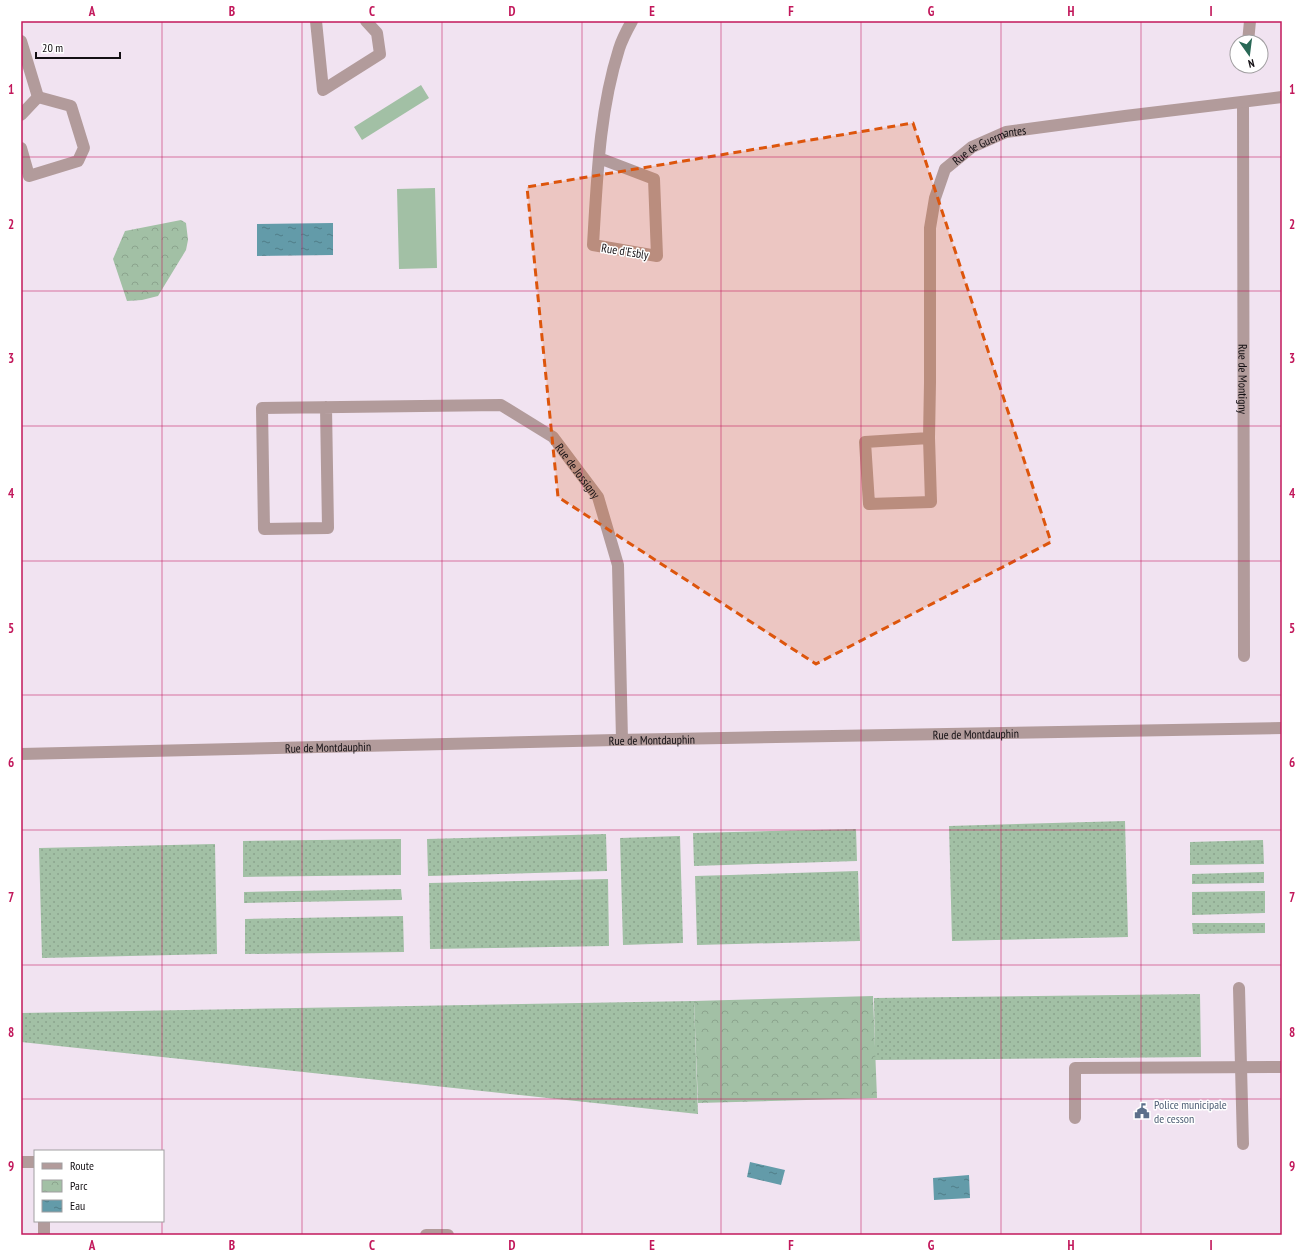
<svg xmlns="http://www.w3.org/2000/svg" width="1303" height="1256" font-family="'PT Sans Narrow',sans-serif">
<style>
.grass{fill:url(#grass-dots)}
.park{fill:url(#park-crowns)}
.pitch{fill:#a2c0a5}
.water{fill:url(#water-ripples)}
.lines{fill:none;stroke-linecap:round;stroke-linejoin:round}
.minor{stroke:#b29b9b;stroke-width:12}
.marked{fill:#dd550c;fill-opacity:0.2;stroke:#dd550c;stroke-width:3;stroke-dasharray:8 5;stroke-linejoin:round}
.grid{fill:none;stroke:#c2185b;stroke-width:1;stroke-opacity:0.55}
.labels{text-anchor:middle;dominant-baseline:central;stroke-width:3;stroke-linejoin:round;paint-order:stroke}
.street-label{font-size:12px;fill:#130f13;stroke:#fff}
.service-label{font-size:12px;fill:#4e5e75;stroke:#fff;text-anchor:start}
.neatline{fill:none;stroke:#c2185b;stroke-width:1.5}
.grid-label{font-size:13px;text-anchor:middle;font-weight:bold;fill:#c2185b}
</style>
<defs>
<pattern id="grass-dots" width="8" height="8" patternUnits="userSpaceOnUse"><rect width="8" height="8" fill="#a2c0a5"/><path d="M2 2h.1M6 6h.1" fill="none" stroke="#8ba48d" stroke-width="1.8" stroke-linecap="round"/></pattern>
<pattern id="park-crowns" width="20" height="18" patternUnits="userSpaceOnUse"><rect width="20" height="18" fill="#a2c0a5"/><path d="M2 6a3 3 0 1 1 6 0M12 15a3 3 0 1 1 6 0" fill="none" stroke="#8ba48d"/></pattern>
<pattern id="water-ripples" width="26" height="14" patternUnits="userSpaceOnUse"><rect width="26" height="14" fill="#639ba9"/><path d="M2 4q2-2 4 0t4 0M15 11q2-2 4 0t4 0" fill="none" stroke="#507d88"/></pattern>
</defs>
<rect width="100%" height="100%" fill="#f1e3f1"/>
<path class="grass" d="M 1125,821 L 1128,937 L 952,941 L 949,826 Z
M 856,829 L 857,861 L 694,866 L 693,833 Z
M 606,834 L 607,871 L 428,876 L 427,839 Z
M 680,836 L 683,943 L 623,945 L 620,838 Z
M 401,839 L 401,875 L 243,877 L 243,841 Z
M 1263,840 L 1264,864 L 1190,865 L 1190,842 Z
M 215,844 L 217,954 L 42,958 L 39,848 Z
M 858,871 L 860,941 L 697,945 L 695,876 Z
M 1264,872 L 1264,883 L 1192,884 L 1192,874 Z
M 608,879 L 609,946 L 430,949 L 429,883 Z
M 401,889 L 402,900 L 244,903 L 244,892 Z
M 1265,891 L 1265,913 L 1192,915 L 1192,892 Z
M 403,916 L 404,952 L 245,954 L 245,919 Z
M 1192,923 L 1265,923 L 1265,933 L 1193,934 Z
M 1200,994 L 1201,1057 L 875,1060 L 874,998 Z
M 694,1001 L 698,1114 L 21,1042 L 21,1013 Z"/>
<path class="park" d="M 181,220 L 186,223 L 188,240 L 186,250 L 158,296 L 142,300 L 127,301 L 113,259 L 125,231 Z
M 873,996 L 877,1098 L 698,1103 L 694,1001 Z"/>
<path class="pitch" d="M 421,85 L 429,98 L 362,140 L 354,127 Z
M 435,188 L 437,268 L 399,269 L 397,189 Z"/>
<path class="water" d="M 333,223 L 333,255 L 257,256 L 257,224 Z
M 750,1162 L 785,1170 L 781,1185 L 747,1177 Z
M 969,1175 L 970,1198 L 934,1200 L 933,1178 Z"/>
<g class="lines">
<g class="minor">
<path d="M 316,21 L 323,90 L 380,54 L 377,33 L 366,21"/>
<path d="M 21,41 L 38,97"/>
<path d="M 1248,42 L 1250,21"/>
<path id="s1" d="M 1243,102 L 1244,656"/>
<path d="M 21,115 L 38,97"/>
<path d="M 21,148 L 29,176 L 78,161 L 84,148 L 71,106 L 38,97"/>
<path d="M 599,158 L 654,179 L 657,256 L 593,245 C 597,180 599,112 619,49 C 622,39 627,30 632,21"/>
<path id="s2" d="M 326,407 L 328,528 L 264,529 L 262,408 L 501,405 L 553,437 L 598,497 L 618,565 L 622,740"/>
<path id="s3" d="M 929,438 L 865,442 L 869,504 L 931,502 L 929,438 L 930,382 L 930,228 L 935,198 L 945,169 L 972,147 L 1006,132 L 1125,116 L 1282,97"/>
<path id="s4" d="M 21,754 L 616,740 L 1282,728"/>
<path d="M 1239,988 L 1243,1144"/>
<path d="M 1075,1118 L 1075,1068 L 1282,1067"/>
<path d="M 21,1162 L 35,1162"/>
<path d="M 44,1221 L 44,1235"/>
<path d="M 426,1235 L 448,1235"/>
</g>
</g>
<path class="marked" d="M 913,123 L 1051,542 L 816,664 L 558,497 L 527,187 Z"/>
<path class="grid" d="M 162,21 L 162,1151M 302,21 L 302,1235M 442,21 L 442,1235M 582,21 L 582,1235M 721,21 L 721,1235M 861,21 L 861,1235M 1001,21 L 1001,1235M 1141,21 L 1141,1235M 21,157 L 1282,157M 21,291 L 1282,291M 21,426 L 1282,426M 21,561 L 1282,561M 21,695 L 1282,695M 21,830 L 1282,830M 21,965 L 1282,965M 21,1099 L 1282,1099M 162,1221 L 162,1235"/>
<defs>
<g id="civic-bare" transform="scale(1.2)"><path d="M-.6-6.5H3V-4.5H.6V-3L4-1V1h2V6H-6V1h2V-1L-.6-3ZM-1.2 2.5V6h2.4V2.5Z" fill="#5c6f8a" stroke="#fff" stroke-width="2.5" paint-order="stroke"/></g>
</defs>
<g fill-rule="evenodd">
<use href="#civic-bare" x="1142" y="1111"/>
</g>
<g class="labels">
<g class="street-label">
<text stroke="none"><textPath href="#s3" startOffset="575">Rue de Guermantes</textPath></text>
<text transform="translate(625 251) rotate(9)">Rue d'Esbly</text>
<text stroke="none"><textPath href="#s1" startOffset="277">Rue de Montigny</textPath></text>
<text stroke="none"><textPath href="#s2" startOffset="648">Rue de Jossigny</textPath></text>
<text stroke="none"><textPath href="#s4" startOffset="955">Rue de Montdauphin</textPath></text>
<text stroke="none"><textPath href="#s4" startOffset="631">Rue de Montdauphin</textPath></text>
<text stroke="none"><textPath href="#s4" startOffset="307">Rue de Montdauphin</textPath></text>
</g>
<g class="service-label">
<text x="1154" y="1104">Police municipale<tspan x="1154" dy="14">de cesson</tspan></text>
</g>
</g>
<rect width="1303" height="1256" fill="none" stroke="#ffffff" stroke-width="44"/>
<rect x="34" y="1150" width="130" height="72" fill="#ffffff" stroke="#a19fa1"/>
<rect x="42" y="1163" width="20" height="6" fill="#b29b9b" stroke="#a19fa1"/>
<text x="70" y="1170" font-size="12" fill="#130f13">Route</text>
<rect x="42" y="1180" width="20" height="12" fill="url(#park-crowns)" stroke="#a19fa1"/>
<text x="70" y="1190" font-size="12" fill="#130f13">Parc</text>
<rect x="42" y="1200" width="20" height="12" fill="url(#water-ripples)" stroke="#a19fa1"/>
<text x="70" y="1210" font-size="12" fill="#130f13">Eau</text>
<g transform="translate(1249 54) rotate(166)"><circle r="19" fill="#ffffff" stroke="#a19fa1"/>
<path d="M0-3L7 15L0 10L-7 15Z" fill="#296856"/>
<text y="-6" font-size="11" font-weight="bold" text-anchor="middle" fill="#130f13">N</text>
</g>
<path d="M36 52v6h84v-6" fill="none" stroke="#130f13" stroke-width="2"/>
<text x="42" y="52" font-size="12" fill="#130f13" stroke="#ffffff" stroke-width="3" paint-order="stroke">20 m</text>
<rect x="22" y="22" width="1259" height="1212" class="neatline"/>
<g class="grid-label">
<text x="92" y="16">A</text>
<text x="232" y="16">B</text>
<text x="372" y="16">C</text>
<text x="512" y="16">D</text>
<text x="652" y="16">E</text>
<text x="791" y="16">F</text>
<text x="931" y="16">G</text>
<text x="1071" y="16">H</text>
<text x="1211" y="16">I</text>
<text x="11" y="94">1</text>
<text x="1292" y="94">1</text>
<text x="11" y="229">2</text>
<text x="1292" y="229">2</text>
<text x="11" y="363">3</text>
<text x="1292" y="363">3</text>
<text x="11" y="498">4</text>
<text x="1292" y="498">4</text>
<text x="11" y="633">5</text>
<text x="1292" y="633">5</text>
<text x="11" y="767">6</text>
<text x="1292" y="767">6</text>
<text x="11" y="902">7</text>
<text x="1292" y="902">7</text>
<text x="11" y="1037">8</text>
<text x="1292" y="1037">8</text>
<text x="11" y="1171">9</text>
<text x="1292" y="1171">9</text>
<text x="92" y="1250">A</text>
<text x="232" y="1250">B</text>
<text x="372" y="1250">C</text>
<text x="512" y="1250">D</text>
<text x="652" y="1250">E</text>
<text x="791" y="1250">F</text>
<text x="931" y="1250">G</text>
<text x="1071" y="1250">H</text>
<text x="1211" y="1250">I</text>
</g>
</svg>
